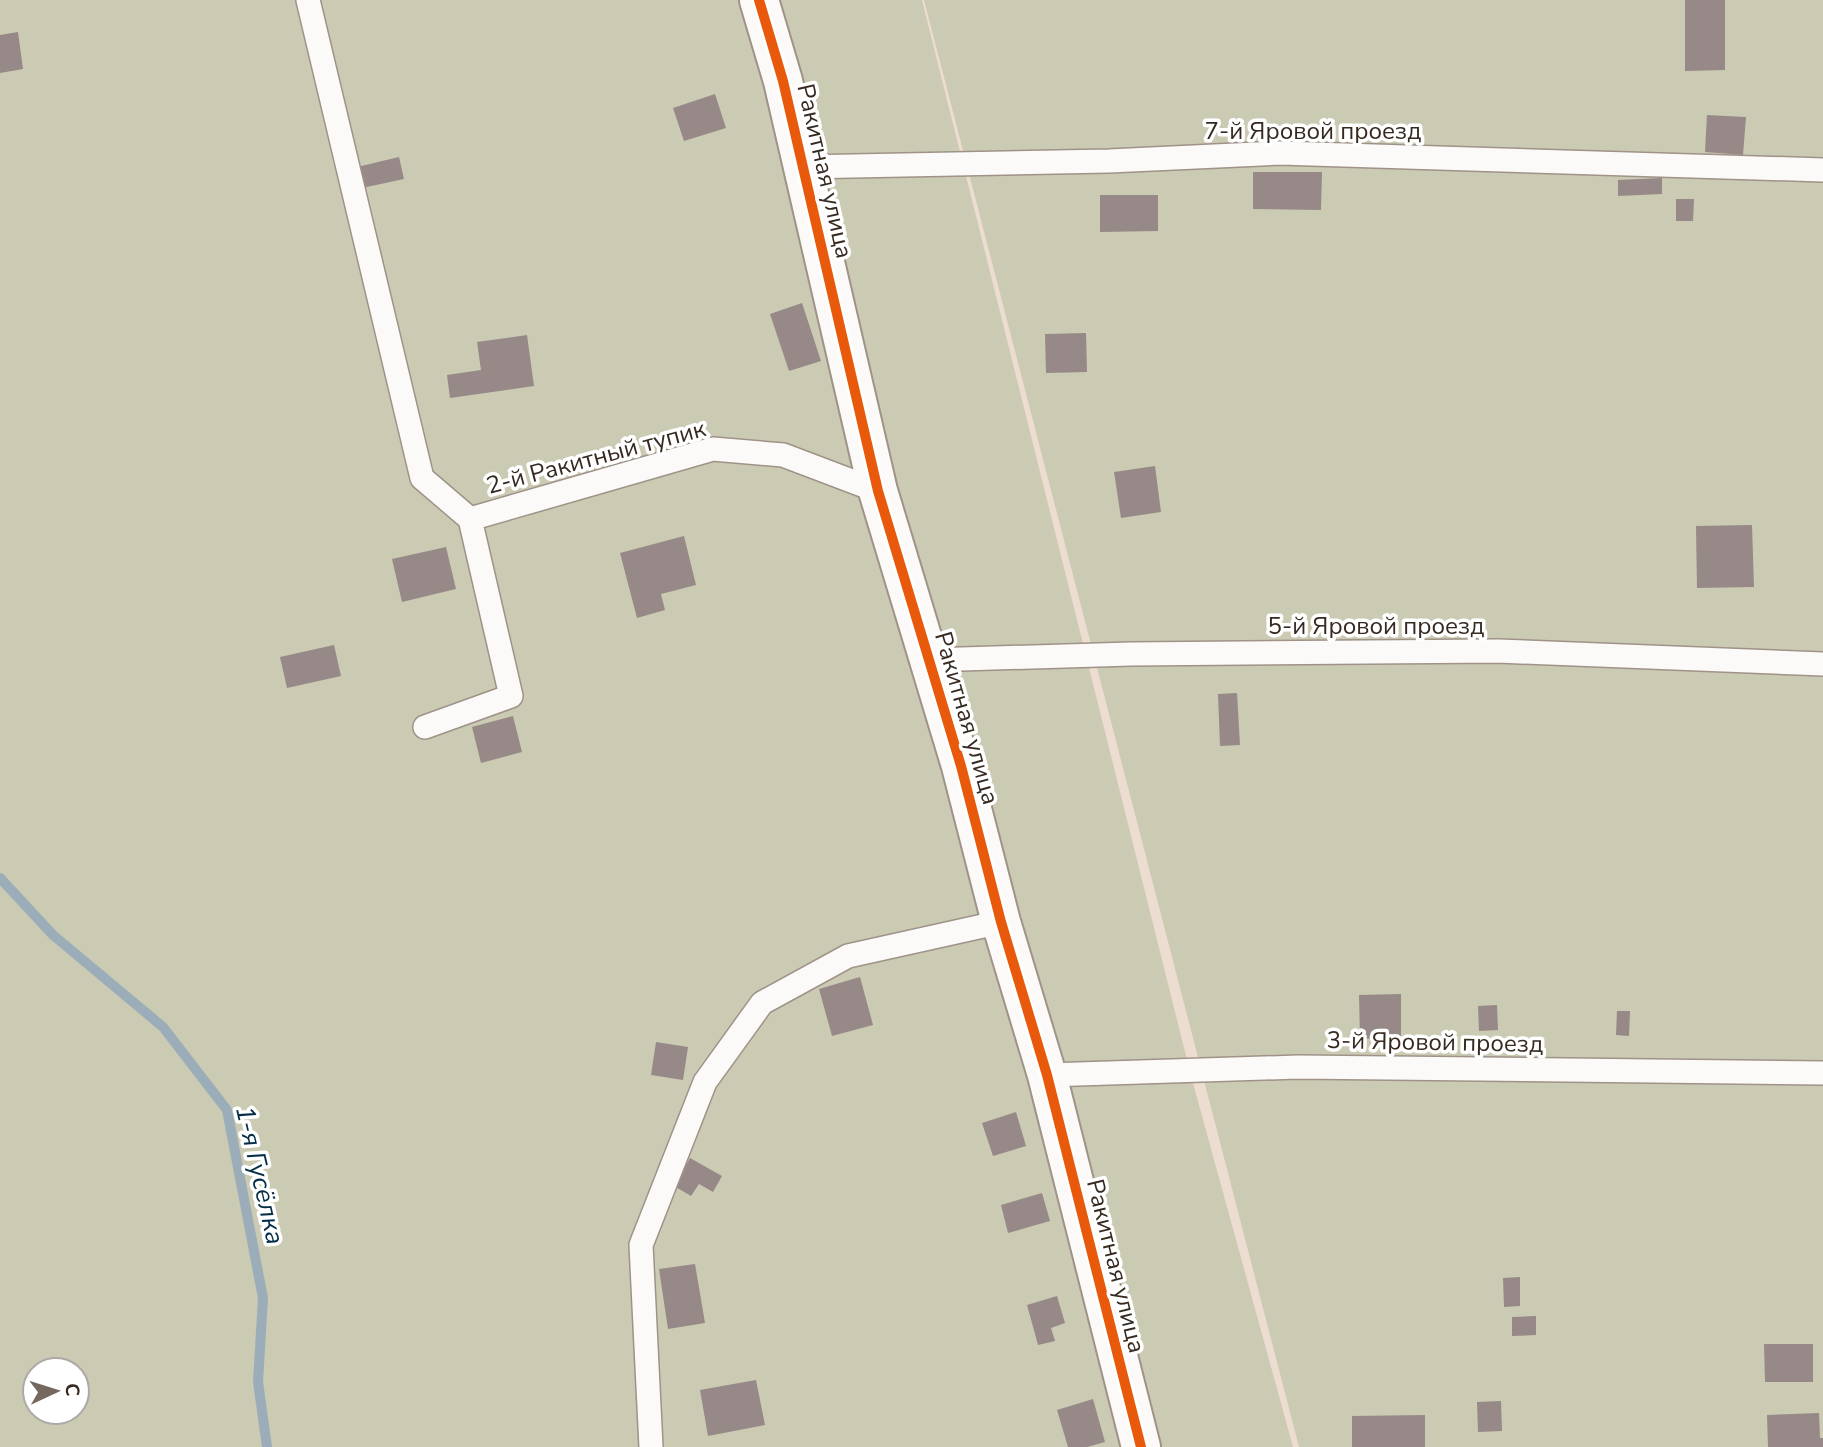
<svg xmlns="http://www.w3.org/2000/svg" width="1823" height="1447" font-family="'Nunito Sans',sans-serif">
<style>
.green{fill:#cbcab3;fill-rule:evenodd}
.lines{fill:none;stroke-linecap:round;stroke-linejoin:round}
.stream{stroke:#9cadba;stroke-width:10}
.building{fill:#968987}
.lane-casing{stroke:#9f9288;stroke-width:26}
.street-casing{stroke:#9f9288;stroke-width:42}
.lane{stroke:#fcfaf8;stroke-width:23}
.street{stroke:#fcfaf8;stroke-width:38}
.cycleway-casing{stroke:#fff;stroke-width:15}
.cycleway{stroke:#e8590c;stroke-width:10}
.labels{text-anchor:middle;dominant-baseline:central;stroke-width:7;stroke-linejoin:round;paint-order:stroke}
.street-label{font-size:24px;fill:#352920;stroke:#fff}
.water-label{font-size:26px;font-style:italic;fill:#032d46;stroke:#fff}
</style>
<rect width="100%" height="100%" fill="#eddcd0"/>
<path class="green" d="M 0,0 L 922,0 L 1191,1076 L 1293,1447 L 0,1447 ZM 35,1370 L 77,1370 L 77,1412 L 35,1412 Z
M 924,0 L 1823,0 L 1823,1447 L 1299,1447 Z"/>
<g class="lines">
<path class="stream" d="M 0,878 L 53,935 L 163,1027 L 227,1110 L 263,1298 L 258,1382 L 267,1447"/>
</g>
<path class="building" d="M 1685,0 L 1725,0 L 1725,70 L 1685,71 Z
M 18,32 L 23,69 L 0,73 L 0,35 Z
M 715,94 L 726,128 L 684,141 L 673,108 Z
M 1707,115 L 1746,117 L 1743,155 L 1705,152 Z
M 399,157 L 404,179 L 362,188 L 357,167 Z
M 1253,172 L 1322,172 L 1321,210 L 1253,209 Z
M 1662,178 L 1662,194 L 1618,196 L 1618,180 Z
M 1100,195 L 1158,195 L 1158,231 L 1100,232 Z
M 1676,199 L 1694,199 L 1693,221 L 1676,221 Z
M 802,303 L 821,361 L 789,371 L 770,314 Z
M 1086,333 L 1087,372 L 1046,373 L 1045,334 Z
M 527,335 L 534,386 L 450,398 L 447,375 L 481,370 L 477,342 Z
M 1155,466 L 1161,512 L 1121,518 L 1114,472 Z
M 1752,525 L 1754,587 L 1697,588 L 1696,526 Z
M 684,536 L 696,585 L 661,594 L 665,610 L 637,618 L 620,553 Z
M 446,547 L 456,589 L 402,602 L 392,559 Z
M 334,645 L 341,676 L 287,688 L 280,657 Z
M 1237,693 L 1240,745 L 1220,746 L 1218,694 Z
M 513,716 L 522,752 L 481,763 L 472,727 Z
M 860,977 L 873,1025 L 832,1036 L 819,989 Z
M 1401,994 L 1401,1038 L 1360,1039 L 1359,995 Z
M 1497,1005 L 1498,1030 L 1479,1031 L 1478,1006 Z
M 1617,1011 L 1630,1011 L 1629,1036 L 1616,1035 Z
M 656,1042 L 688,1047 L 683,1080 L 651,1075 Z
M 1016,1112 L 1026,1146 L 993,1156 L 982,1123 Z
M 690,1158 L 722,1176 L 713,1192 L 699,1184 L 691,1196 L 674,1186 Z
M 1042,1193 L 1050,1221 L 1008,1233 L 1001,1205 Z
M 695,1264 L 705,1323 L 668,1329 L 659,1269 Z
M 1520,1277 L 1520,1306 L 1504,1307 L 1503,1278 Z
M 1057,1296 L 1065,1323 L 1051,1328 L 1055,1341 L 1038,1345 L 1027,1305 Z
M 1536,1316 L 1536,1335 L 1512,1336 L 1512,1317 Z
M 1764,1344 L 1813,1344 L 1813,1382 L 1765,1382 Z
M 756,1380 L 765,1425 L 708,1436 L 700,1390 Z
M 1093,1399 L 1105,1442 L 1087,1447 L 1068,1447 L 1057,1410 Z
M 1501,1401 L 1502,1431 L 1478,1432 L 1477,1402 Z
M 1819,1413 L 1820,1438 L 1823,1438 L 1823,1447 L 1768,1447 L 1767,1415 Z
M 1425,1415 L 1425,1447 L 1352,1447 L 1352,1416 Z"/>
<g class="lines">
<g class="lane-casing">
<path id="lane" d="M 308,0 L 422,478 L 470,519
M 802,167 L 1109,161 L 1280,153 L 1823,170
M 929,660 L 1131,654 L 1498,651 L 1823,664
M 425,727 L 511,696 L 470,519 L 713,449 L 783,455 L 878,491
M 1047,1075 L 1298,1067 L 1823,1073
M 651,1447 L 641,1245 L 705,1082 L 762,1003 L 848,956 L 1001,922"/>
</g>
<g class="street-casing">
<path id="street" d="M 759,0 L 783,81 L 878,491 L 961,766 L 1001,922 L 1047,1075 L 1141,1447"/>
</g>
<use href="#lane" class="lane"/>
<use href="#street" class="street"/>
<g class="cycleway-casing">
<path id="cycleway" d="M 759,0 L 783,81 L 878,491 L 961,766 L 1001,922 L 1047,1075 L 1141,1447"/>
</g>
<use href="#cycleway" class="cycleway"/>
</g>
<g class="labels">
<g class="street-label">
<text x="1313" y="131">7-й Яровой проезд</text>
<text transform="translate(825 171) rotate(77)">Ракитная улица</text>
<text transform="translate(596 457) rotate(-15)">2-й Ракитный тупик</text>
<text x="1376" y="626">5-й Яровой проезд</text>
<text transform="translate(967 718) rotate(74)">Ракитная улица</text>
<text transform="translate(1435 1042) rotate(1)">3-й Яровой проезд</text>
<text transform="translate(1116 1266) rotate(76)">Ракитная улица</text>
</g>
<g class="water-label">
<text transform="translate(260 1175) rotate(77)">1-я Гусёлка</text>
</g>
</g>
<g transform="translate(56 1391) rotate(86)"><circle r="33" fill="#ffffff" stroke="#aea9a6" stroke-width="2"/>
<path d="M0-5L12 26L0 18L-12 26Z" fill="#75685e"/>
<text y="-10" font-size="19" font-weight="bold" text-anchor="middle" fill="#352920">С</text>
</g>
</svg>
